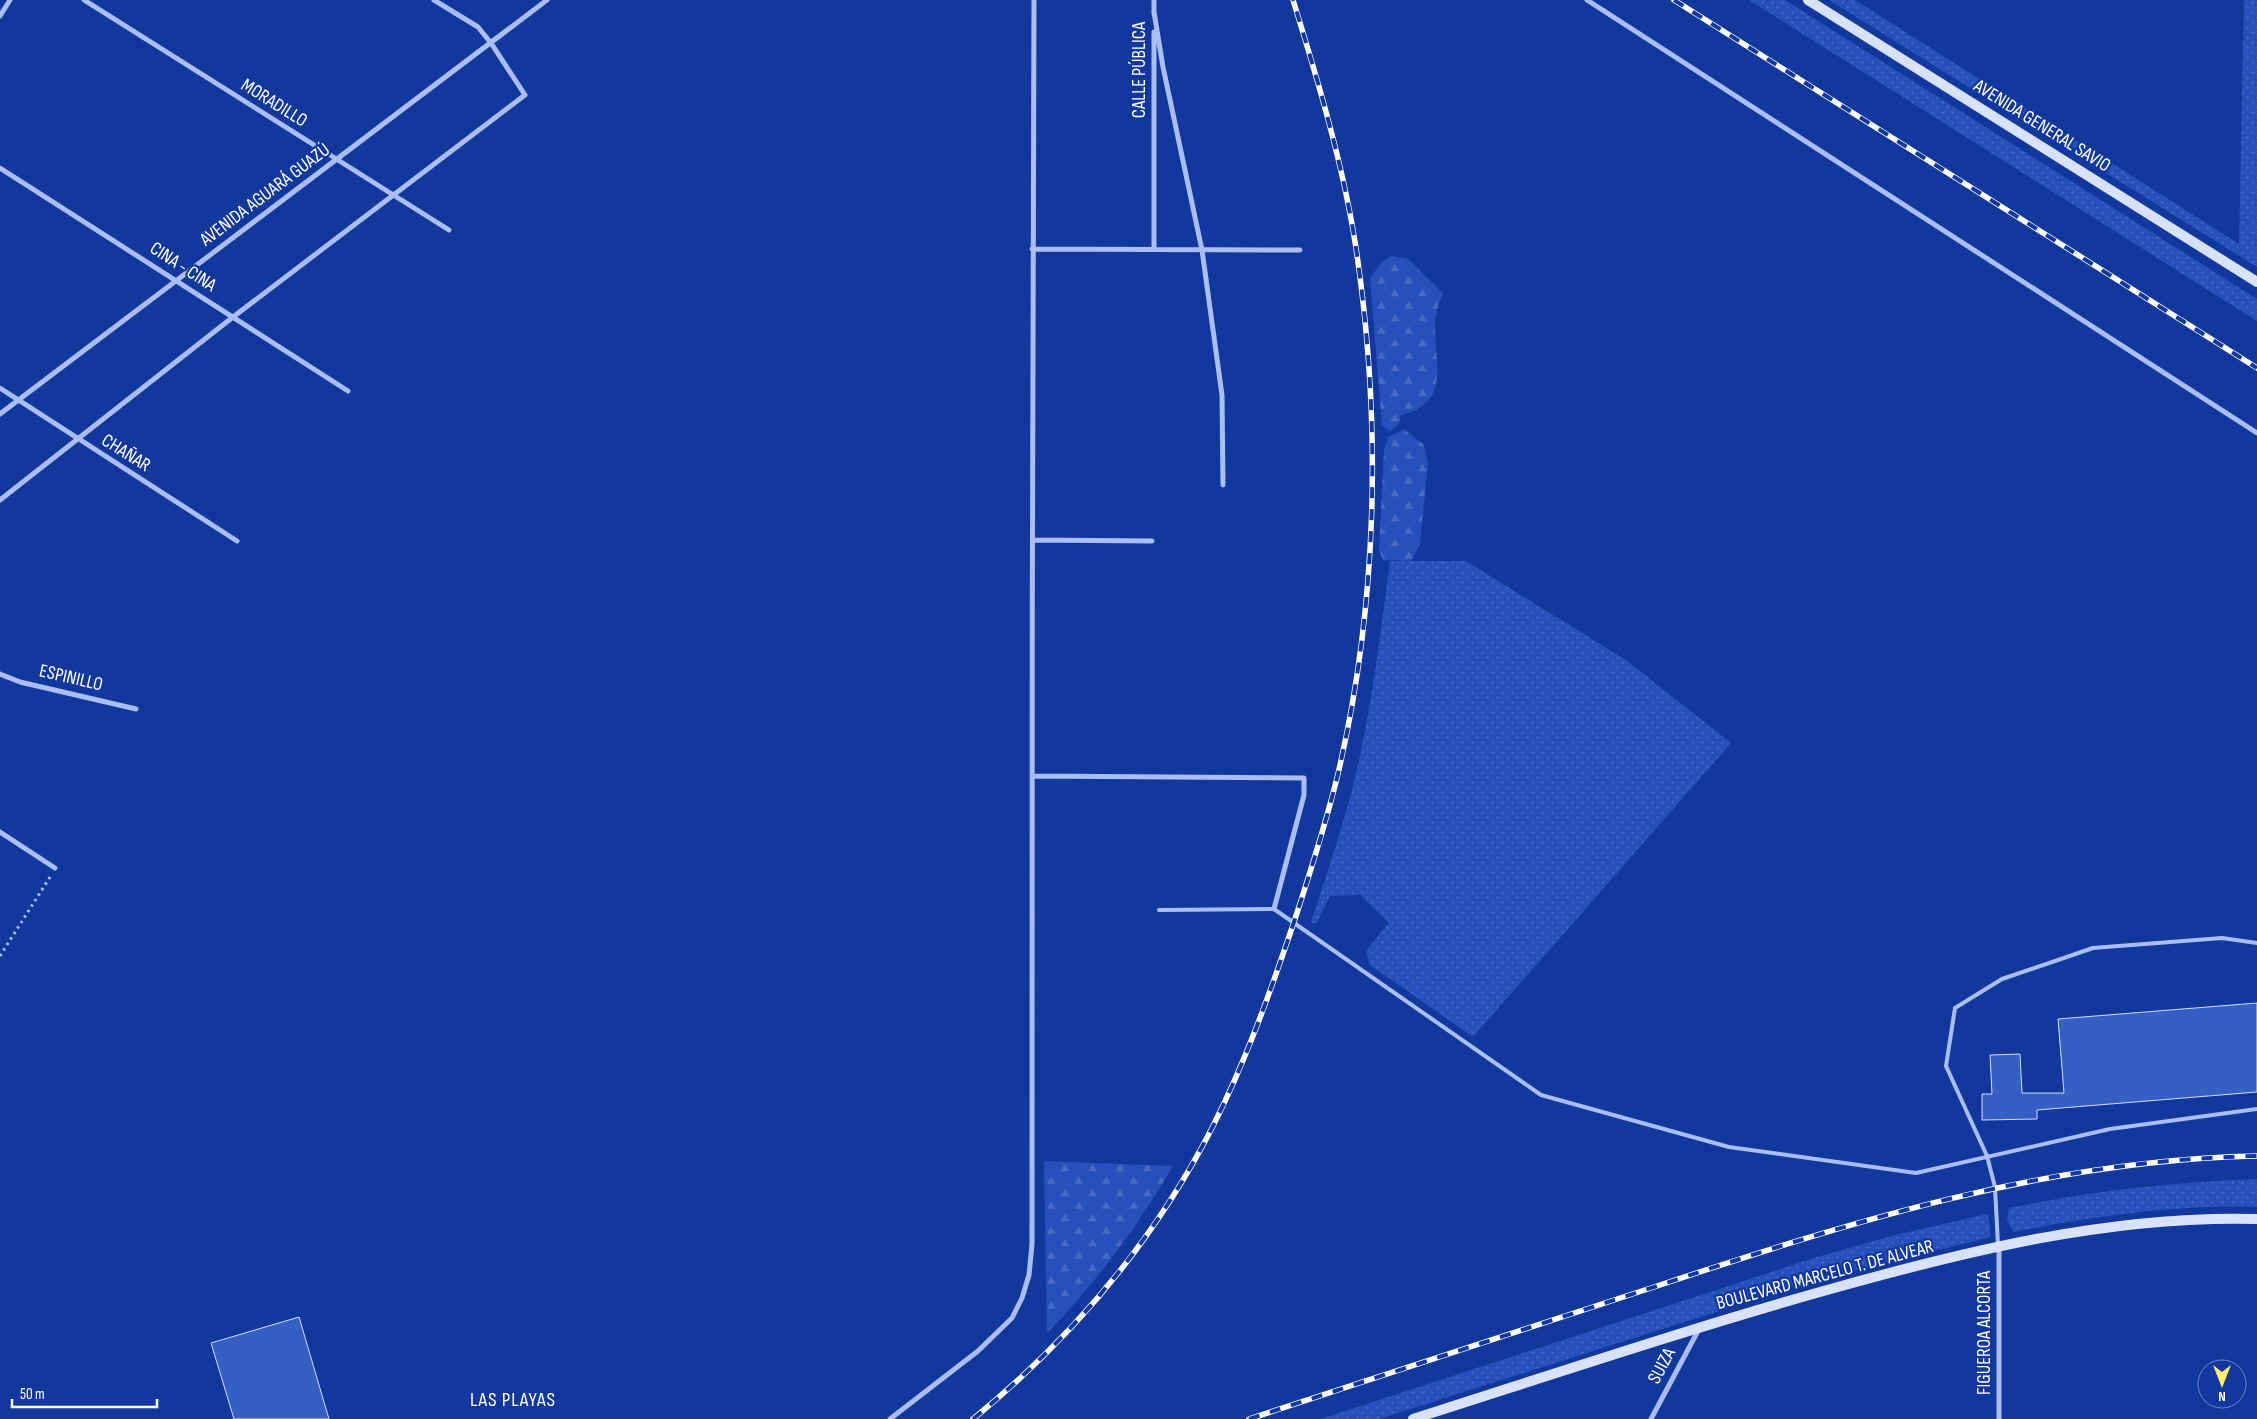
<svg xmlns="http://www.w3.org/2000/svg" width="2257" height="1419" font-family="'Sofia Sans Condensed',sans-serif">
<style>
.grass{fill:url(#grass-dots)}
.forest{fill:url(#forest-firs)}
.building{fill:#375fc3;stroke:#d1defd}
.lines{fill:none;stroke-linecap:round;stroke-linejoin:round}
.path{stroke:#a9bef4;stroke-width:3;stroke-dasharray:2.5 4;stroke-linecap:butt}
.lane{stroke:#a9bef4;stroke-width:4}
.street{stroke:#a9bef4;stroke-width:5}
.secondary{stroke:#d9e2fd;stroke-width:10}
.rail-casing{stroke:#fff;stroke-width:5.5}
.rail{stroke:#13389d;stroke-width:4;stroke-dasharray:11;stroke-linecap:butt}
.labels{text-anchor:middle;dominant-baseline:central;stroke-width:4.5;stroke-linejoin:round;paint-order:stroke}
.street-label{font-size:19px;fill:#fff;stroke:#13389d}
.neighbourhood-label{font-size:20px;letter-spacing:1px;fill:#fff;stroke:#13389d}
</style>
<defs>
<pattern id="grass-dots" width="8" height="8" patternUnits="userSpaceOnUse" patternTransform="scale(1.25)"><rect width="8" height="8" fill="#2650bb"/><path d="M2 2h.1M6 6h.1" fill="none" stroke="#476ac5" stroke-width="1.8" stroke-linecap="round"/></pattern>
<pattern id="forest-firs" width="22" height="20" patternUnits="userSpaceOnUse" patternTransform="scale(1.25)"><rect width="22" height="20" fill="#2650bb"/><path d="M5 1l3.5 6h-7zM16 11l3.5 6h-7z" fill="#476ac5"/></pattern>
</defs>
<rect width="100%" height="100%" fill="#13389d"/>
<path class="grass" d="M 1749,0 L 1785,0 L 2257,299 L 2257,321 Z
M 1829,0 L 1855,0 L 2239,244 L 2244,0 L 2257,0 L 2257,267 Z
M 1390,561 L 1466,561 L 1626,660 L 1731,743 L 1473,1037 L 1370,965 L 1366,951 L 1389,923 L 1360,895 L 1330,896 L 1316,924 L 1311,922 C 1328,870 1346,818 1358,765 C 1373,697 1381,629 1390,561 Z
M 2257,1179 L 2257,1207 C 2180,1204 2089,1217 2014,1232 L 2007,1221 L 2009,1208 C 2091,1191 2173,1182 2257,1179 Z
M 1988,1214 L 1991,1237 L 1820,1279 L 1379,1419 L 1321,1419 L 1817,1257 L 1895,1235 Z"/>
<path class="forest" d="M 1391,256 L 1408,259 L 1443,293 C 1440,300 1437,308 1436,315 C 1430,352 1457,402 1401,415 L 1399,424 L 1390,431 L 1382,426 L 1370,278 L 1381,263 Z
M 1404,429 L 1424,445 L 1428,463 L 1420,544 L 1411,561 L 1383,560 L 1379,550 L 1384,450 L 1388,437 Z
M 1044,1161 L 1173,1166 C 1137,1227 1097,1282 1047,1333 Z"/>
<path class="building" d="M 2257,1003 L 2257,1092 L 2037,1110 L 2037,1119 L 1982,1120 L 1982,1094 L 1992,1094 L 1990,1055 L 2020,1054 L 2022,1093 L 2064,1093 L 2058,1019 Z
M 299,1317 L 329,1419 L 234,1419 L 211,1343 Z"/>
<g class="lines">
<path class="path" d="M 0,956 L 50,877"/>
<path class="lane" d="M 1159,910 L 1274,909 L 1541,1095 L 1729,1147 L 1916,1173 L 2110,1129 L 2257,1109
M 1998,1245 L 1995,1187 L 1987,1156 L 1946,1066 L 1955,1008 L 2002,979 L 2093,948 L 2222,938 L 2257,943"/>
<path class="street" d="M 84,0 L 449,230
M 1587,0 L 2257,433
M 1154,12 L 1163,67 L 1202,250 L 1222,395 L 1223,485
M 1154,14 L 1154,0
M 0,16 L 10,0
M 0,168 L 348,391
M 1032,249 L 1300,250
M 1154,249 L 1154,32
M 0,388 L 237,541
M 0,414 L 547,0
M 0,500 L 233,317 L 525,95 L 491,43 L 478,27 L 434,0
M 1034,540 L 1152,541
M 0,674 L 20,682 L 136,709
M 1034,776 L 1304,778 L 1304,795 L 1274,909
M 0,832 L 55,868
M 1999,1247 L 1999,1419
M 890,1419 L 978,1351 L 1012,1318 L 1022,1298 L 1029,1275 L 1032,1244 C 1034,829 1030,415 1034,0
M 1651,1419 L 1699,1329"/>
<path class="secondary" d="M 1808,0 L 2257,282
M 1413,1419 C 1551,1375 1688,1329 1827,1290 C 1966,1251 2111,1215 2257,1219"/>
<g class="rail-casing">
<path id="rail" d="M 1674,0 L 2257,368
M 973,1419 C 1071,1339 1154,1241 1212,1128 C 1246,1061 1271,990 1295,919 C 1310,873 1325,826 1337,778 C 1378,606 1382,423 1356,248 C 1343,164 1318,81 1293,0
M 1249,1419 C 1384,1375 1519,1331 1654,1287 C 1850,1222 2048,1160 2257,1156"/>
</g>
<use href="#rail" class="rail"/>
</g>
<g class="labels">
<g class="street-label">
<text transform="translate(1139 70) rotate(-90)">CALLE PÚBLICA</text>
<text transform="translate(274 103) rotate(32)">MORADILLO</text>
<text transform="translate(2042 126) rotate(32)">AVENIDA GENERAL SAVIO</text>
<text transform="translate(265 195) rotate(-37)">AVENIDA AGUARÁ GUAZÚ</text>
<text transform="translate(183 267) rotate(33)">CINA - CINA</text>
<text transform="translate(126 453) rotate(32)">CHAÑAR</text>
<text transform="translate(71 678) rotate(13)">ESPINILLO</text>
<text transform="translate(1825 1275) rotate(-15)">BOULEVARD MARCELO T. DE ALVEAR</text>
<text transform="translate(1984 1333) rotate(-90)">FIGUEROA ALCORTA</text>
<text transform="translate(1662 1366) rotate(-62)">SUIZA</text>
</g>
<g class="neighbourhood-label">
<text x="513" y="1400">LAS PLAYAS</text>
</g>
</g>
<g transform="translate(2222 1384) rotate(180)"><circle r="24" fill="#13389d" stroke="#7188c4"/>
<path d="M0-4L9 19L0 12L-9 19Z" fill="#ffed6c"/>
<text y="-8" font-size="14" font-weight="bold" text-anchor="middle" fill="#ffffff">N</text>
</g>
<path d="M12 1399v8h145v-8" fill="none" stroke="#ffffff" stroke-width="2.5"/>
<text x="20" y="1399" font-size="15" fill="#ffffff" stroke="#13389d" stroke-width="4" paint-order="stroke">50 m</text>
</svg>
